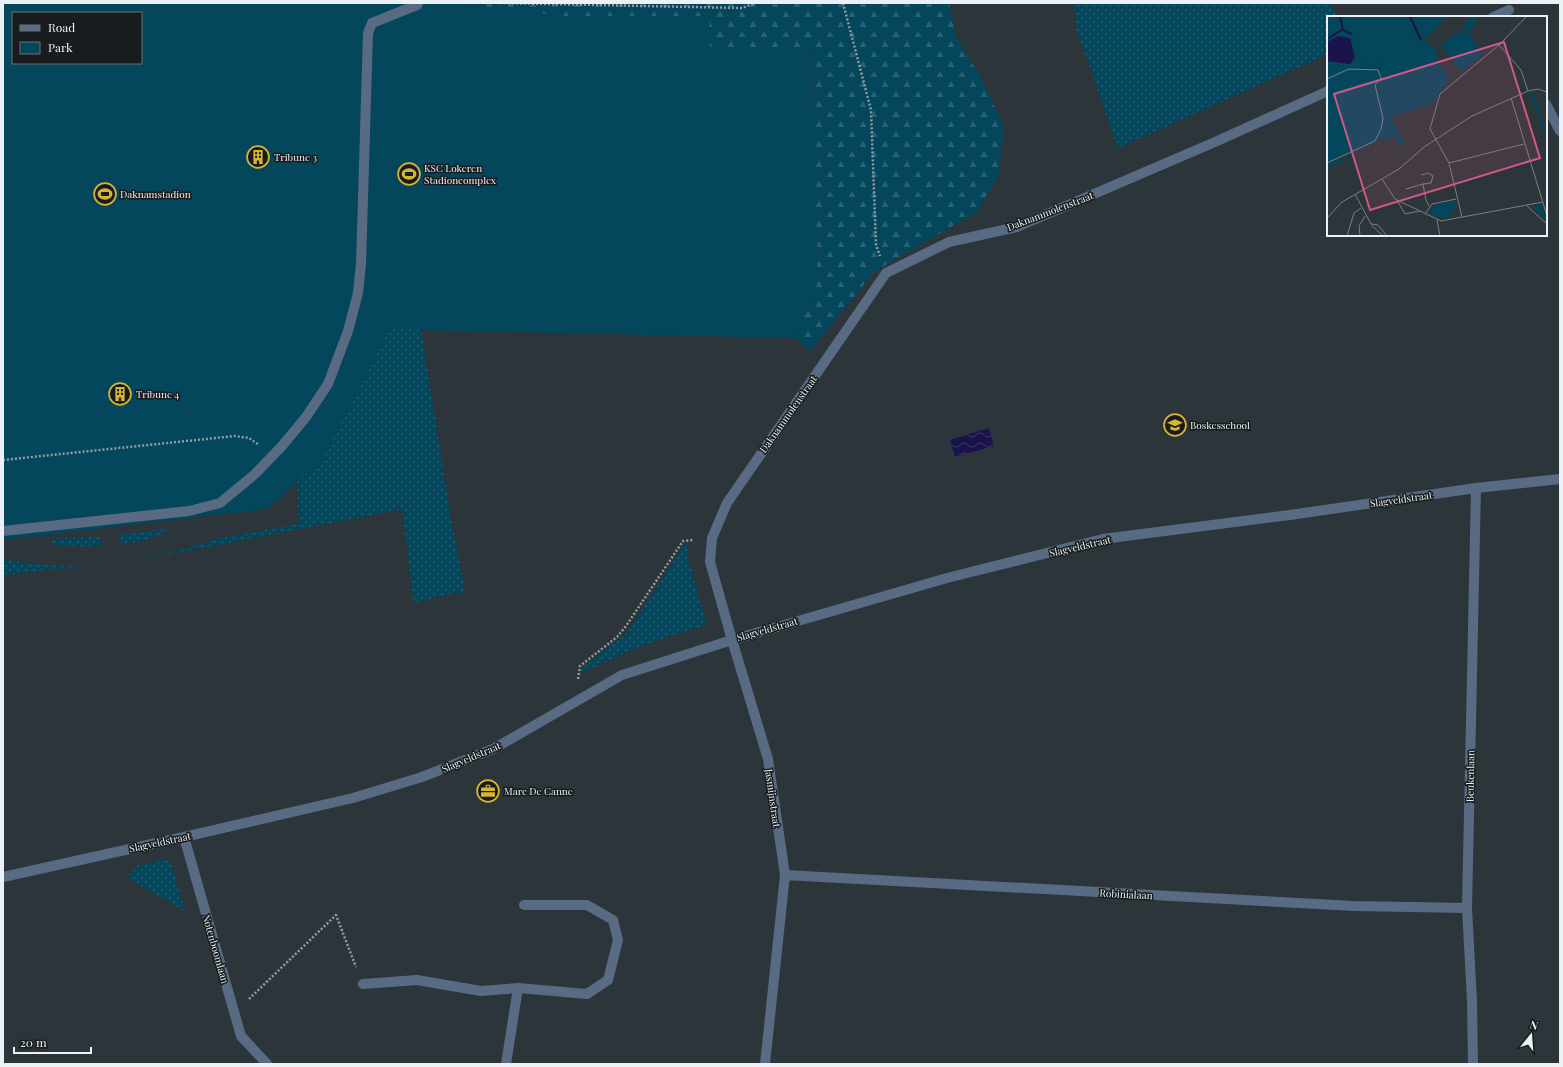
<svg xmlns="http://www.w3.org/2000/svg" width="1563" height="1067" font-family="'Playfair Display',serif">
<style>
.green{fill:url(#green-dots)}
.forest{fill:url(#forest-firs)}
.pitch{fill:#04465c;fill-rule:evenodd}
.water{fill:url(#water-waves)}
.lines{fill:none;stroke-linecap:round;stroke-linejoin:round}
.path{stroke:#949c9f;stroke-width:2.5;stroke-dasharray:2 2;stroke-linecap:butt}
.lane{stroke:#586b83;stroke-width:10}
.street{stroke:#586b83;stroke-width:10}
.labels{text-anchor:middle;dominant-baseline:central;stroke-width:3;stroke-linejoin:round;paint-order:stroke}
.poi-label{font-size:10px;fill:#ebf1f4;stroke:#181c1e;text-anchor:start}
.street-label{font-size:10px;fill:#ebf1f4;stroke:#181c1e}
.inset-river{fill:none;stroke:#1b144c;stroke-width:2}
.inset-road{fill:none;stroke:#788084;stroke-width:1}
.view{fill:#ce5989;fill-opacity:0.15;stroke:#ce5989;stroke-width:2}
.inset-edge{fill:none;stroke:#ebf1f4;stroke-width:2}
</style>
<defs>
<pattern id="green-dots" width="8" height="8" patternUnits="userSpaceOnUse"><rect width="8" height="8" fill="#04465c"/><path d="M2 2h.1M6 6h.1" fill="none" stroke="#296174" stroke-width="1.8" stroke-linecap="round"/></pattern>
<pattern id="forest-firs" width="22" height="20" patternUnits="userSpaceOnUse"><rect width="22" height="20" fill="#04465c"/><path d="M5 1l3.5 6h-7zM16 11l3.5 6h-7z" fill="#296174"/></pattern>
<pattern id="water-waves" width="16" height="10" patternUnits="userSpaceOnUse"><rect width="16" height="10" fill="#1b144c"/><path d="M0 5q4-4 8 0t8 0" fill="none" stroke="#3c3766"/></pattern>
</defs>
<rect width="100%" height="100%" fill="#2c3539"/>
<path class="green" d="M 1074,3 L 1331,3 L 1336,17 L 1328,17 L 1328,54 L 1118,148 L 1077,30 Z
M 710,52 L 795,338 L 421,330 L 451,519 L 465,592 L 445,595 L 414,603 L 402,509 L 156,557 L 156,559 L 142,561 L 221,538 L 299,524 L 296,451 L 358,339 Z
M 167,529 L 168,532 L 137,542 L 119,543 L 119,535 Z
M 100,537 L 101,545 L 84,547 L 53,545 L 52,539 Z
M 686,543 L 688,543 L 688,560 L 707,625 C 664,637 623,651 583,673 L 581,669 L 627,633 Z
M 3,560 L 42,565 L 83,566 L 3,575 Z
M 164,860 L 168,860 L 171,864 L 185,911 L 128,878 L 136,866 Z"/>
<path class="forest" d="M 459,3 L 949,3 L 956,36 L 982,80 L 1004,127 L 998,176 L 977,212 L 875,271 L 810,351 L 795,338 L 817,284 L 814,48 L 709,52 L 709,16 L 556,16 Z"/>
<path class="pitch" d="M 3,3 L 459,3 L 556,16 L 709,16 L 710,52 L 814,48 L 817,284 L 795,338 L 390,329 L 322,460 L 267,509 L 3,540 ZM 13,13 L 141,13 L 141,63 L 13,63 Z"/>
<path class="water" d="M 989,428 L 994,446 L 955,457 L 950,440 Z"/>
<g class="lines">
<path class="path" d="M 500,3 L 742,8 L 755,3
M 843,3 L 871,110 L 876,245 L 880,256
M 3,460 L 235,436 L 249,438 L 259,445
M 578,679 L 580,666 L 617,637 L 626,626 L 683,541 L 693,540
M 249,999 L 336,915 L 356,967"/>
<path class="lane" d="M 3,531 L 189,511 L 220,503 L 255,474 L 282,446 L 306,417 L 328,384 L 348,331 L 358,293 L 361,264 L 368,33 L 372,23 L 417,5 L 418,3
M 363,984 L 417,980 L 481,991 L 518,988
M 506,1064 L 518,988 L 587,994 L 608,980 L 618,940 L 613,920 L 587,905 L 524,905"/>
<path class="street" d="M 1493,17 L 1509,10
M 1546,104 L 1560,131
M 184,837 L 241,1036 L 267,1064
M 785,875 L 1354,906 L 1467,908
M 3,877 L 184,837 L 353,798 L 422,777 L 493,749 L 622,675 L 732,640 L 947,578 L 1103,539 L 1290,515 L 1476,488 L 1560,479
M 765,1064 L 785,875 L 768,759 L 732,640 L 710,562 L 712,538 L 727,503 L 886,273 L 949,242 L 1017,227 L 1215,142 L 1328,91
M 1473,1064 L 1472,1001 L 1467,908 L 1476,488"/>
</g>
<defs>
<g id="building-ring" transform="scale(1.15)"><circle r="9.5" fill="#181c1e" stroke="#d8b434" stroke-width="1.5"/><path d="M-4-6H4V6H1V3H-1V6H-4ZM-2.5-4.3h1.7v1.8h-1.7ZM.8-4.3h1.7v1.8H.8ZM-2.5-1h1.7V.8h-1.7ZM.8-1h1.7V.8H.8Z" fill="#d8b434"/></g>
<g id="stadium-ring" transform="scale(1.15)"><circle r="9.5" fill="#181c1e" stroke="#d8b434" stroke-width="1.5"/><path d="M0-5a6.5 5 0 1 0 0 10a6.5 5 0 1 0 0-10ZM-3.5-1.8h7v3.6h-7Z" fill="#d8b434"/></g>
<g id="school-ring" transform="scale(1.15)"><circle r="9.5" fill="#181c1e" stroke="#d8b434" stroke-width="1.5"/><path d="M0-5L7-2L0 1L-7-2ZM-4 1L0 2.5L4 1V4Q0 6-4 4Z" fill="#d8b434"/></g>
<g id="office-ring" transform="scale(1.15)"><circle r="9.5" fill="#181c1e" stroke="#d8b434" stroke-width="1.5"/><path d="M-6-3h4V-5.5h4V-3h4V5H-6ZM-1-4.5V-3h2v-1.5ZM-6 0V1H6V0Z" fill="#d8b434"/></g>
</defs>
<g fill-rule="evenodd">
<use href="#building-ring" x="258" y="157"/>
<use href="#stadium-ring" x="409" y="174"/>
<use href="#stadium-ring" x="105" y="194"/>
<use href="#building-ring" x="120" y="394"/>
<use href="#school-ring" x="1175" y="425"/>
<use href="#office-ring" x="488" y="791"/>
</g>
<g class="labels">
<g class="poi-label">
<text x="274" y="157">Tribune 3</text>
<text x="424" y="168">KSC Lokeren<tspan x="424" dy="12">Stadioncomplex</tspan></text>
<text x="120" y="194">Daknamstadion</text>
<text x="136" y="394">Tribune 4</text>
<text x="1190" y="425">Boskesschool</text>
<text x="504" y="791">Marc De Canne</text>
</g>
<g class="street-label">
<text transform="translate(1050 211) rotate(-21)">Daknammolenstraat</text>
<text transform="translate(788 414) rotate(-55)">Daknammolenstraat</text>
<text transform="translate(1401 499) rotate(-8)">Slagveldstraat</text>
<text transform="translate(1080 546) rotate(-13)">Slagveldstraat</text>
<text transform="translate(767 629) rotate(-16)">Slagveldstraat</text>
<text transform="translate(471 757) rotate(-23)">Slagveldstraat</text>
<text transform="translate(1470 776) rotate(-89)">Beukenlaan</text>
<text transform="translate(773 798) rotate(82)">Jasmijnstraat</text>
<text transform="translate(160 842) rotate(-12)">Slagveldstraat</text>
<text transform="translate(1126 894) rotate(3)">Robinialaan</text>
<text transform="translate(216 949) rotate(74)">Notenboomlaan</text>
</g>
</g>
<g transform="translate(1327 16)">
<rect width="220" height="220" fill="#2c3539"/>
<path d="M 0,0 L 20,0 L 9,2 L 11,14 L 0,20 ZM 93,0 L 121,0 L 98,23 L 90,7 ZM 141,16 L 155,38 L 134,57 L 122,38 L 113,31 L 129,17 ZM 206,76 L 220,119 L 220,124 L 203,77 ZM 105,88 L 64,100 L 77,127 L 72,130 L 68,120 L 41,134 L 57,125 L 54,117 L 57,96 ZM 35,137 L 0,152 L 0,148 ZM 129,184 L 130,193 L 123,195 L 124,201 L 112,202 L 102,197 L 108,189 ZM 214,188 L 219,204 L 219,205 L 204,191 Z" fill="#04465c"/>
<path d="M 82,0 L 93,0 L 90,7 L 99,26 L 104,32 L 107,30 L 109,32 L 110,45 L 121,58 L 121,68 L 111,78 L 107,89 L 106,82 L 85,56 L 55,63 L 50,43 L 91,32 ZM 140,0 L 151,0 L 146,12 L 136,17 L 136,10 L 140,6 ZM 11,1 L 15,10 L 25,18 L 32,44 L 34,47 L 45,45 L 47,49 L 36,53 L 12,50 L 0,55 L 0,45 L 21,48 L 27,43 L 23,22 L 11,20 L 0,26 L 0,20 L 11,14 L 9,2 Z" fill="#04465c"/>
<path d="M 11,0 L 82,0 L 91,32 L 50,44 L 56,63 L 85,56 L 86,60 L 97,56 L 106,82 L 105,88 L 61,101 L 53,124 L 0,148 L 0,55 L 12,50 L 36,53 L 47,49 L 45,45 L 34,47 L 32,44 L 25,18 L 15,10 Z" fill="#04465c"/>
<path d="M 11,20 L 23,22 L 28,41 L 23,48 L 0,45 L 0,26 Z" fill="#1b144c"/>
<path class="inset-river" d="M 13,0 L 16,14 L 25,18M 83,0 L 94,24M 0,23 L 15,14"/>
<path class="inset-road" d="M 172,29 L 194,54 L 201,75M 0,63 L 22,53 L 51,54 L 54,62 L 48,69 L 56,102 L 54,113 L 48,125 L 0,147M 184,82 L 220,200M 122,147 L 197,128M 94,159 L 101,157 L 106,160 L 104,167 L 96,168 L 99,184 L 102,190M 55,163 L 68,183 L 114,205 L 216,186M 79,173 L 96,168M 28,178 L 44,208 L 51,209 L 60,220M 70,184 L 78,198 L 93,195M 200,190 L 220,208M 98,198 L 105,188 L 129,183M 135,201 L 122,147 L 103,113 L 113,78 L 172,29 L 200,0M 0,202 L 15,186 L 72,153 L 97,131 L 145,100 L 201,75 L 211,73 L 220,76M 110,204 L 113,220M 44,209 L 56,220M 20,220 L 27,197 L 34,192M 33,220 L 32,210 L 38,200"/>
<path class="view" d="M 177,26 L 213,142 L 43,194 L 7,78 Z"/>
<rect width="220" height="220" class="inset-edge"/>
</g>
<rect width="1563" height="1067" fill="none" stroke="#ebf1f4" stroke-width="8"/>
<rect x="12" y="12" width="130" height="52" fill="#181c1e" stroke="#6c7174"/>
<rect x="20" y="25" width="20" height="6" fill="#586b83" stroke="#6c7174"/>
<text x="48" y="32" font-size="12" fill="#ebf1f4">Road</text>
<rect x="20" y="42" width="20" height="12" fill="#04465c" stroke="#6c7174"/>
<text x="48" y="52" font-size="12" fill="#ebf1f4">Park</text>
<g transform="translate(1531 1035) rotate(17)" stroke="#181c1e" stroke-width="3" paint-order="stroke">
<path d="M0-3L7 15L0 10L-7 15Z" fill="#ebf1f4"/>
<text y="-6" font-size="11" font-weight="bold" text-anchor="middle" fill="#ebf1f4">N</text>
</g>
<path d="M14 1047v6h77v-6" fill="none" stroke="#ebf1f4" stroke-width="2"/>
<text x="20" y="1047" font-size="12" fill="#ebf1f4" stroke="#181c1e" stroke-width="3" paint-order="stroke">20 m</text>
</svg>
